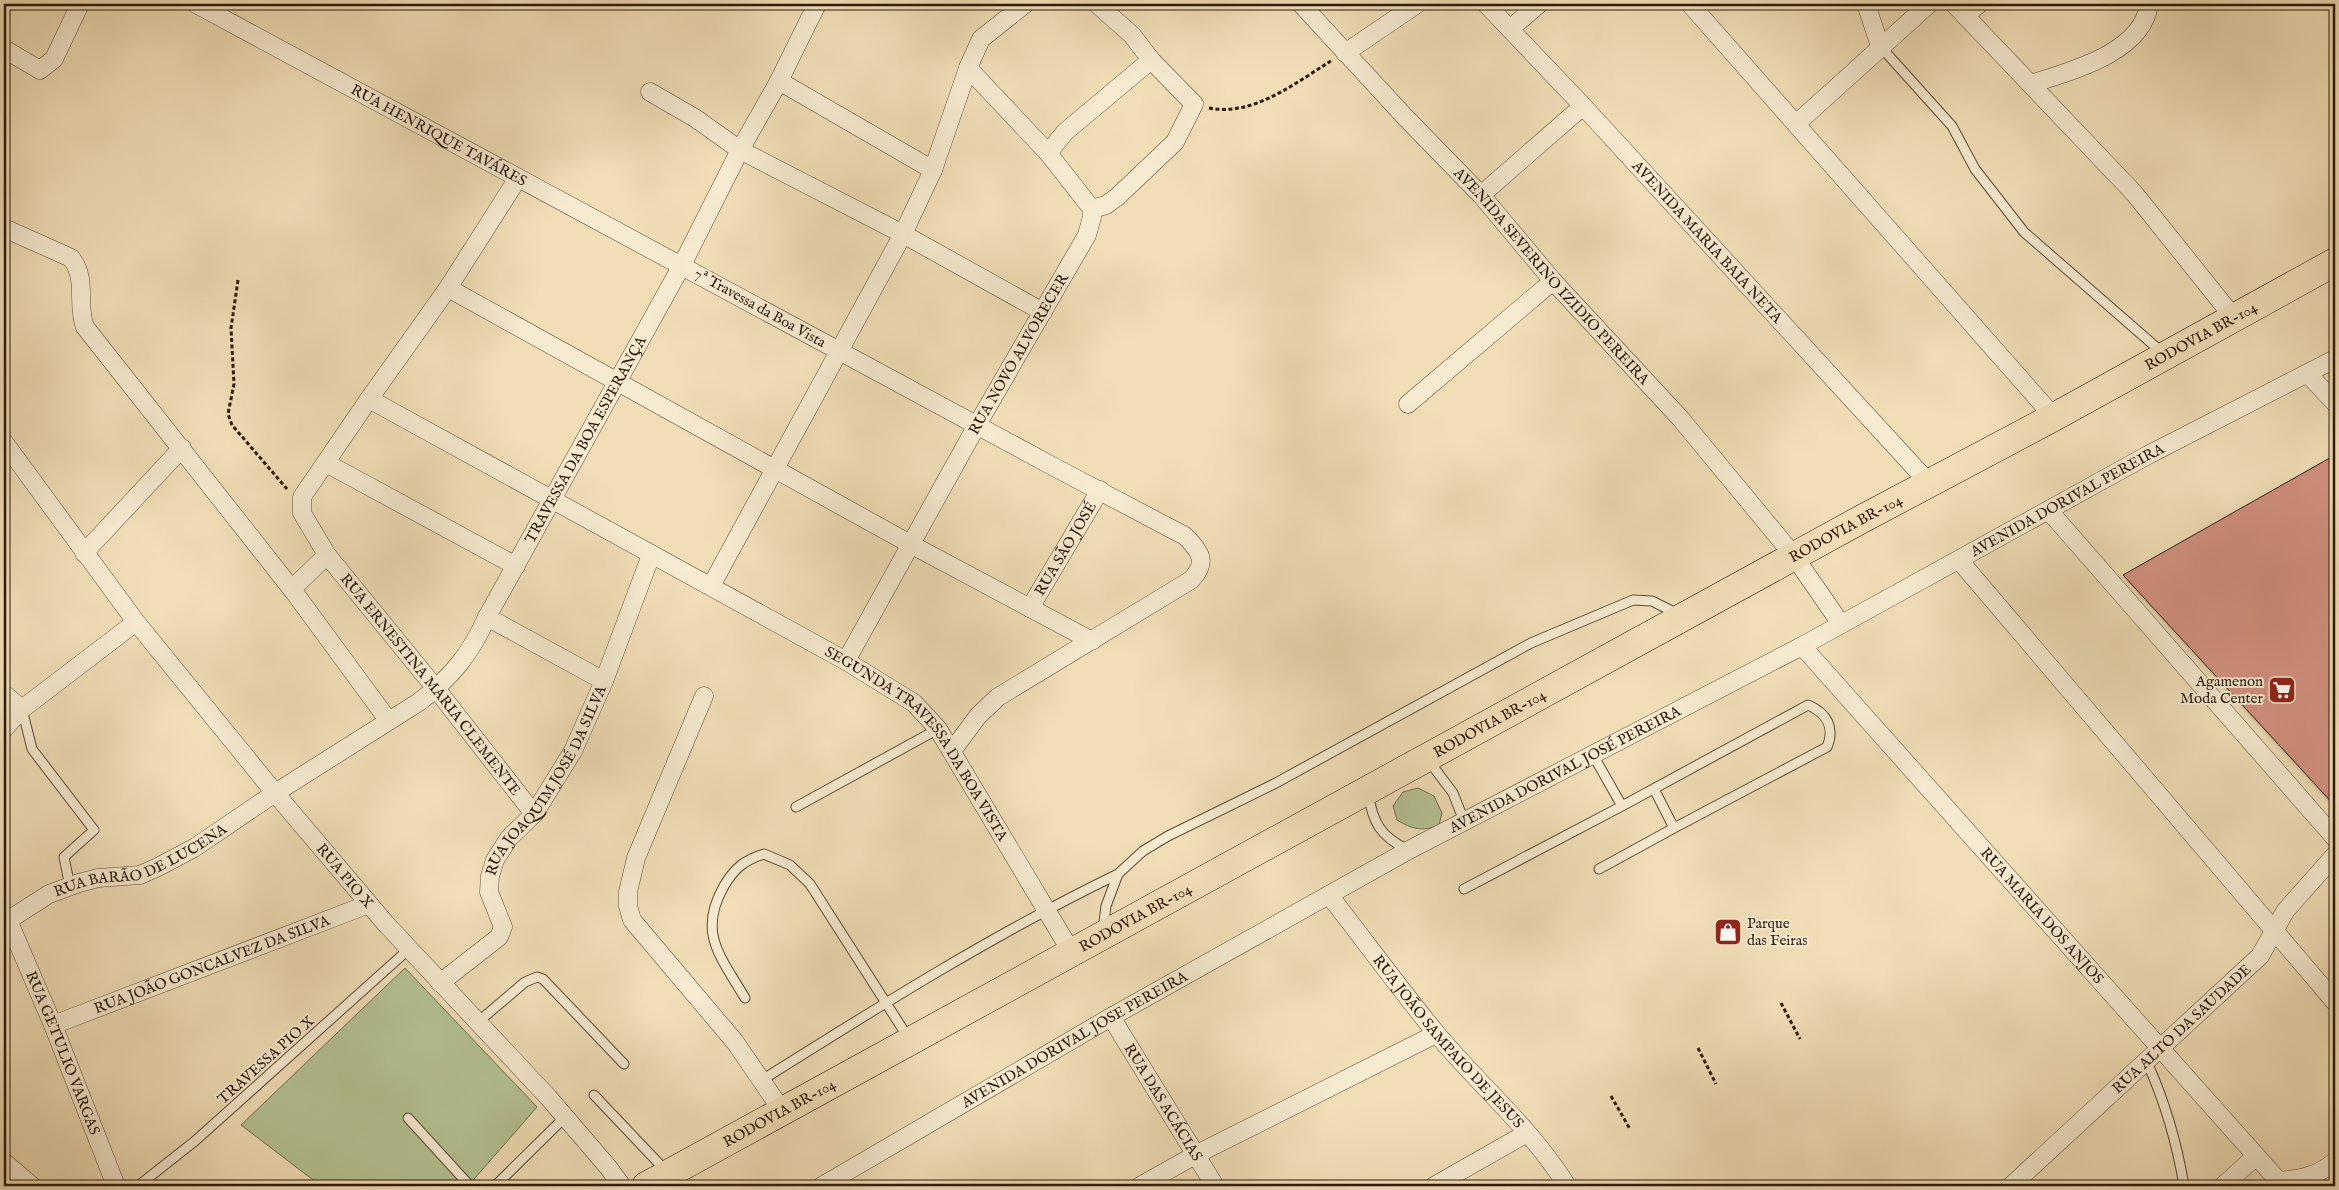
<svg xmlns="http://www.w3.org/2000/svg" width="2339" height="1190" font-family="'IM FELL English',serif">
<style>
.green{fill:#b5c292;stroke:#706e50}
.building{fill:#d39180;stroke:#2c1b0e;filter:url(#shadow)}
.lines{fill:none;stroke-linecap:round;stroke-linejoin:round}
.service-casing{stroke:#5d4c38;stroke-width:11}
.minor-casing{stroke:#5d4c38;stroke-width:19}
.trunk-casing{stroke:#2c1b0e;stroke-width:29}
.path{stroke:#2c1b0e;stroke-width:3;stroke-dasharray:4 2.5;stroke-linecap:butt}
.service{stroke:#f6ead0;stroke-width:9}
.minor{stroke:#f6ead0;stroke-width:18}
.trunk{stroke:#f1deb7;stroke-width:28}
.labels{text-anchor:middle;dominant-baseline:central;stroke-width:4;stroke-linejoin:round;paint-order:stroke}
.street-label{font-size:15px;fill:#2c1b0e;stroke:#f6ead0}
.poi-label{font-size:15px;fill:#2c1b0e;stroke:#f6ead0;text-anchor:end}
</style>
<defs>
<filter id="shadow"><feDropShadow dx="4.5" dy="4.5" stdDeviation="2.5" flood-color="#0004"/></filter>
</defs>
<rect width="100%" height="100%" fill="#f1deb7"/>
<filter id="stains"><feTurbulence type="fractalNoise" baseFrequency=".004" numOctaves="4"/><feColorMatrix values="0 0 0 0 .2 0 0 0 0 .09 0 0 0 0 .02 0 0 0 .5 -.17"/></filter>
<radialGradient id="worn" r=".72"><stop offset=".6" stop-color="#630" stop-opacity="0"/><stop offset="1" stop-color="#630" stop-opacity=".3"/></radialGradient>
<path class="green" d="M 1418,788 L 1434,796 L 1442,813 L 1439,825 C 1422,832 1412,829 1397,820 L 1393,806 L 1403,792 Z
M 405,968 L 537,1107 L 468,1186 L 321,1186 L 241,1125 Z"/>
<path class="building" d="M 2335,455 L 2335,806 L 2123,575 Z"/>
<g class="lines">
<g class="service-casing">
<path id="service" d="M 1880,46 L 1952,126 L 1975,169 L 2024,232 L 2164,354
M 22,709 L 32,749 L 94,830 L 64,857 L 70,887
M 1593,755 L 1622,806 L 1808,705 C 1827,713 1835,728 1827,747 L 1674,828 L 1654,789
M 1429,761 L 1453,793 L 1464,821
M 1368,793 C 1373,823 1380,836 1408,850
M 796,807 L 938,729
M 1599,869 L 1674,828
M 1464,889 L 1622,806
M 1103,930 L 1106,906 L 1118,874 L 1143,851 L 1168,836 L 1274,784 L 1531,643 L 1633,600 L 1652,601 L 1678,614
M 745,998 C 721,957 697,933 724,886 C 734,869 744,860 764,854 L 790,865 L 810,884 L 909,1039
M 478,1022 L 525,982 L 537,977 L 543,979 L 624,1064
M 2147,1062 C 2165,1102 2177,1143 2184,1186
M 762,1080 C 878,1007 994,934 1118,874
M 594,1095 L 667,1172
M 408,1118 L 470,1186
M 138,1186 L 195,1141 L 409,949
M 495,1186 L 565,1117"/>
</g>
<g class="minor-casing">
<g id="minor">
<path id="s1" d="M 196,4 L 1056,468 L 1185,536 C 1201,552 1208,562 1191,580 L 998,697 L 978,716 L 952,751"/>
<path id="s2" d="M 1301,4 L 1405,117 L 1481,195 L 1553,281 L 1680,418 L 1794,556 L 1841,624"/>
<path id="s3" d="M 1486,4 L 1583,106 L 1928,482"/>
<path d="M 1690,4 L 2054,417"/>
<path d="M 1866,4 L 1880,46"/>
<path d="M 1954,4 L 2134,193 L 2234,318"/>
<path d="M 1965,16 L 1979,4"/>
<path d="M 1510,29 L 1539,4"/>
<path d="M 4,49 L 40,70 L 54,59 L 80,4"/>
<path d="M 1345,53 L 1417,4"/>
<path d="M 779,81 L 933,170"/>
<path d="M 2031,84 C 2070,71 2143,53 2149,4"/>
<path d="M 650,92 L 695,118 L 740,150 L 903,234 L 1043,312"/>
<path d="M 1796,124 L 1929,4"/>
<path d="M 1048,153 L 1065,132 L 1151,60 L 1132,35 L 1097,4"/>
<path id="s4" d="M 518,178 L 448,288 L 369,399 L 302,497 L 302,513 L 327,555 L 437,690 L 534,814"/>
<path d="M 1481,195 L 1583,106"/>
<path d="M 1092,209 L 1106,205 L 1117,197 L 1175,142 L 1194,104 L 1151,60"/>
<path d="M 4,228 L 71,258 C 88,279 76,304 85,327 L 294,592"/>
<path d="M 448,288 L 912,545 L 1092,641"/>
<path d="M 2308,374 L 2335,403"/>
<path id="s5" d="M 369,399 L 846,661 L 914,703 L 938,729 L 1072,953"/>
<path d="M 1408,404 L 1553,281"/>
<path id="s6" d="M 4,442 L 136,622 L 275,793 L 386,924 L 548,1097 L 608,1167 L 622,1186"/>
<path d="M 326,463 L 516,566"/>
<path d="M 2050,512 L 2335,838"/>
<path d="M 84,553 L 182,448"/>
<path d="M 327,555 L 295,586 L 294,592 L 388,720"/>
<path d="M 1959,560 L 2335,1002"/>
<path d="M 711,586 L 903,234 L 933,170 L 968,68 L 981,39 L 1025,4"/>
<path id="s7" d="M 1030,608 L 1100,490"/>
<path d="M 487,617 L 604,681"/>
<path id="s8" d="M 1802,646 L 2283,1186"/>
<path id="s9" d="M 846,661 L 977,425 L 1087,235 L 1092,217 L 1092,209 L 1048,153 L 968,68"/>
<path d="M 4,694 L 22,709"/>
<path d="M 704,696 L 636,858 L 628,892 L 628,906 L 632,920 L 735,1042 L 783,1112"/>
<path d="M 4,729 L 22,709 L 136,622"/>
<path id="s10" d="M 1329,895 C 1365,941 1399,988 1436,1033 C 1479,1085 1532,1129 1567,1186"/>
<path id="s11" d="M 8,920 L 53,1025 L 116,1186"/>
<path id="s12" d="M 4,923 L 49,894 L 79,883 L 98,878 L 140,875 L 158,867 L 194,848 L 275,793 L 419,702 C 451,678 471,653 487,617 L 682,265 L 740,150 L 779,81 L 817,4"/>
<path id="s13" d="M 440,983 L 499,937 L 503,927 L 489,892 L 490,876 L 495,860 L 509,838 L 534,814 L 573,751 L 604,681 L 651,555"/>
<path id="s14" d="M 1111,1017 L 1215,1186"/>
<path id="s15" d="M 53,1025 L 369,904"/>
<path d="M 4,1162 L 32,1186"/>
<path d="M 2279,1181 C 2301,1179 2318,1176 2335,1161"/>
<path id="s16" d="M 822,1186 L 1111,1017 L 1409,850 L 1802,646 L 2148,455 L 2335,359"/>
<path d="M 1140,1186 L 1197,1154 L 1436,1034"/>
<path d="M 1434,1186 L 1527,1133"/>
<path id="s17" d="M 2011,1186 L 2260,956 L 2286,910 L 2335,855"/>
<path d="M 2223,1186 L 2256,1156"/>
</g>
</g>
<g class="trunk-casing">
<g id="trunk">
<path id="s18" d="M 646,1186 L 1860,520 L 2054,417 L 2335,262"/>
</g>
</g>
<path class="path" d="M 1209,108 C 1253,117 1295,83 1331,61
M 238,280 L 231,328 L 234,384 L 228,414 L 232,425 L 287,489
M 1781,1003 L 1800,1039
M 1698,1048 L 1716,1084
M 1611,1096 L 1630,1129"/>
<use href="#service" class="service"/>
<use href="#minor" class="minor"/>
<use href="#trunk" class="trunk"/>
</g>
<defs>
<g id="supermarket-square" transform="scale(1.4375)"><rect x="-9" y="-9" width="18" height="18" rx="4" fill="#8f2418" stroke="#f6ead0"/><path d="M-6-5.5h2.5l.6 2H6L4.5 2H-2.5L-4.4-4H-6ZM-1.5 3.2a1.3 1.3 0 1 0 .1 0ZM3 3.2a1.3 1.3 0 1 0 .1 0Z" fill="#fff"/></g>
<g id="shop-square" transform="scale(1.4375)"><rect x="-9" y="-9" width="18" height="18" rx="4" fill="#8f2418" stroke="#f6ead0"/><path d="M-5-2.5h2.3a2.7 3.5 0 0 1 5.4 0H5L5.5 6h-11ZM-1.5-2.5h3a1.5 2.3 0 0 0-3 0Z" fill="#fff"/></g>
</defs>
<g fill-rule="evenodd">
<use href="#supermarket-square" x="2282" y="690"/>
<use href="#shop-square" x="1728" y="932"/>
</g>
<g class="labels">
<g class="street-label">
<text stroke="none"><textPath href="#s1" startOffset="276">RUA HENRIQUE TAVÁRES</textPath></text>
<text stroke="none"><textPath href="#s3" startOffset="325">AVENIDA MARIA BAIA NETA</textPath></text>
<text stroke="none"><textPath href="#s2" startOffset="370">AVENIDA SEVERINO IZIDIO PEREIRA</textPath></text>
<text transform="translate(760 308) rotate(29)">7ª Travessa da Boa Vista</text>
<text stroke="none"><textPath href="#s18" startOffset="1772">RODOVIA BR-104</textPath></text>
<text stroke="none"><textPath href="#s9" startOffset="352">RUA NOVO ALVORECER</textPath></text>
<text stroke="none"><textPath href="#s12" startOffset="789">TRAVESSA DA BOA ESPERANÇA</textPath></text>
<text stroke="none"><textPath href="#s16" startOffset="1422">AVENIDA DORIVAL PEREIRA</textPath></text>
<text stroke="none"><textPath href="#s18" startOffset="1368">RODOVIA BR-104</textPath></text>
<text stroke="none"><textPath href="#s7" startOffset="69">RUA SÃO JOSÉ</textPath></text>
<text stroke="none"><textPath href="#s4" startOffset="616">RUA ERNESTINA MARIA CLEMENTE</textPath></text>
<text stroke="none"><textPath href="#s18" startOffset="962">RODOVIA BR-104</textPath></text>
<text stroke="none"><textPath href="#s5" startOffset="655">SEGUNDA TRAVESSA DA BOA VISTA</textPath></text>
<text stroke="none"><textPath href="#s16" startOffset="852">AVENIDA DORIVAL JOSÉ PEREIRA</textPath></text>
<text stroke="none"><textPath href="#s13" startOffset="251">RUA JOAQUIM JOSÉ DA SILVA</textPath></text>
<text stroke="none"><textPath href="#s12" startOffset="152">RUA BARÃO DE LUCENA</textPath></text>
<text stroke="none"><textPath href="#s6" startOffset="552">RUA PIO X</textPath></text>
<text stroke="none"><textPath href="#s8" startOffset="361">RUA MARIA DOS ANJOS</textPath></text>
<text stroke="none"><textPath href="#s18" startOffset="558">RODOVIA BR-104</textPath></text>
<text stroke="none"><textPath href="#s15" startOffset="170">RUA JOÃO GONCALVEZ DA SILVA</textPath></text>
<text stroke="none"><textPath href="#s17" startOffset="232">RUA ALTO DA SAUDADE</textPath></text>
<text stroke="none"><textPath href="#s16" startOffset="292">AVENIDA DORIVAL JOSE PEREIRA</textPath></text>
<text stroke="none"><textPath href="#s10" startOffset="189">RUA JOÃO SAMPAIO DE JESUS</textPath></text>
<text stroke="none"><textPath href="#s11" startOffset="144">RUA GETULIO VARGAS</textPath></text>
<text transform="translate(266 1060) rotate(-42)">TRAVESSA PIO X</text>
<text stroke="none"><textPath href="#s14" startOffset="100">RUA DAS ACÁCIAS</textPath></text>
<text stroke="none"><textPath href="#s18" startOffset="152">RODOVIA BR-104</textPath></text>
</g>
<g class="poi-label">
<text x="2263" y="681">Agamenon<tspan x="2263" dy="17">Moda Center</tspan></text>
<text x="1747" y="923" text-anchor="start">Parque<tspan x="1747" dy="17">das Feiras</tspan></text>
</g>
</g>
<rect width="2339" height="1190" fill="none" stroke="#f1deb7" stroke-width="20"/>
<rect x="5" y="5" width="2329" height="1180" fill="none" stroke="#2c1b0e" stroke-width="2.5"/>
<rect x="10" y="10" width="2319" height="1170" fill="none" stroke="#2c1b0e"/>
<rect width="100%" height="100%" filter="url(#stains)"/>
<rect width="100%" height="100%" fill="url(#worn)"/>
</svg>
